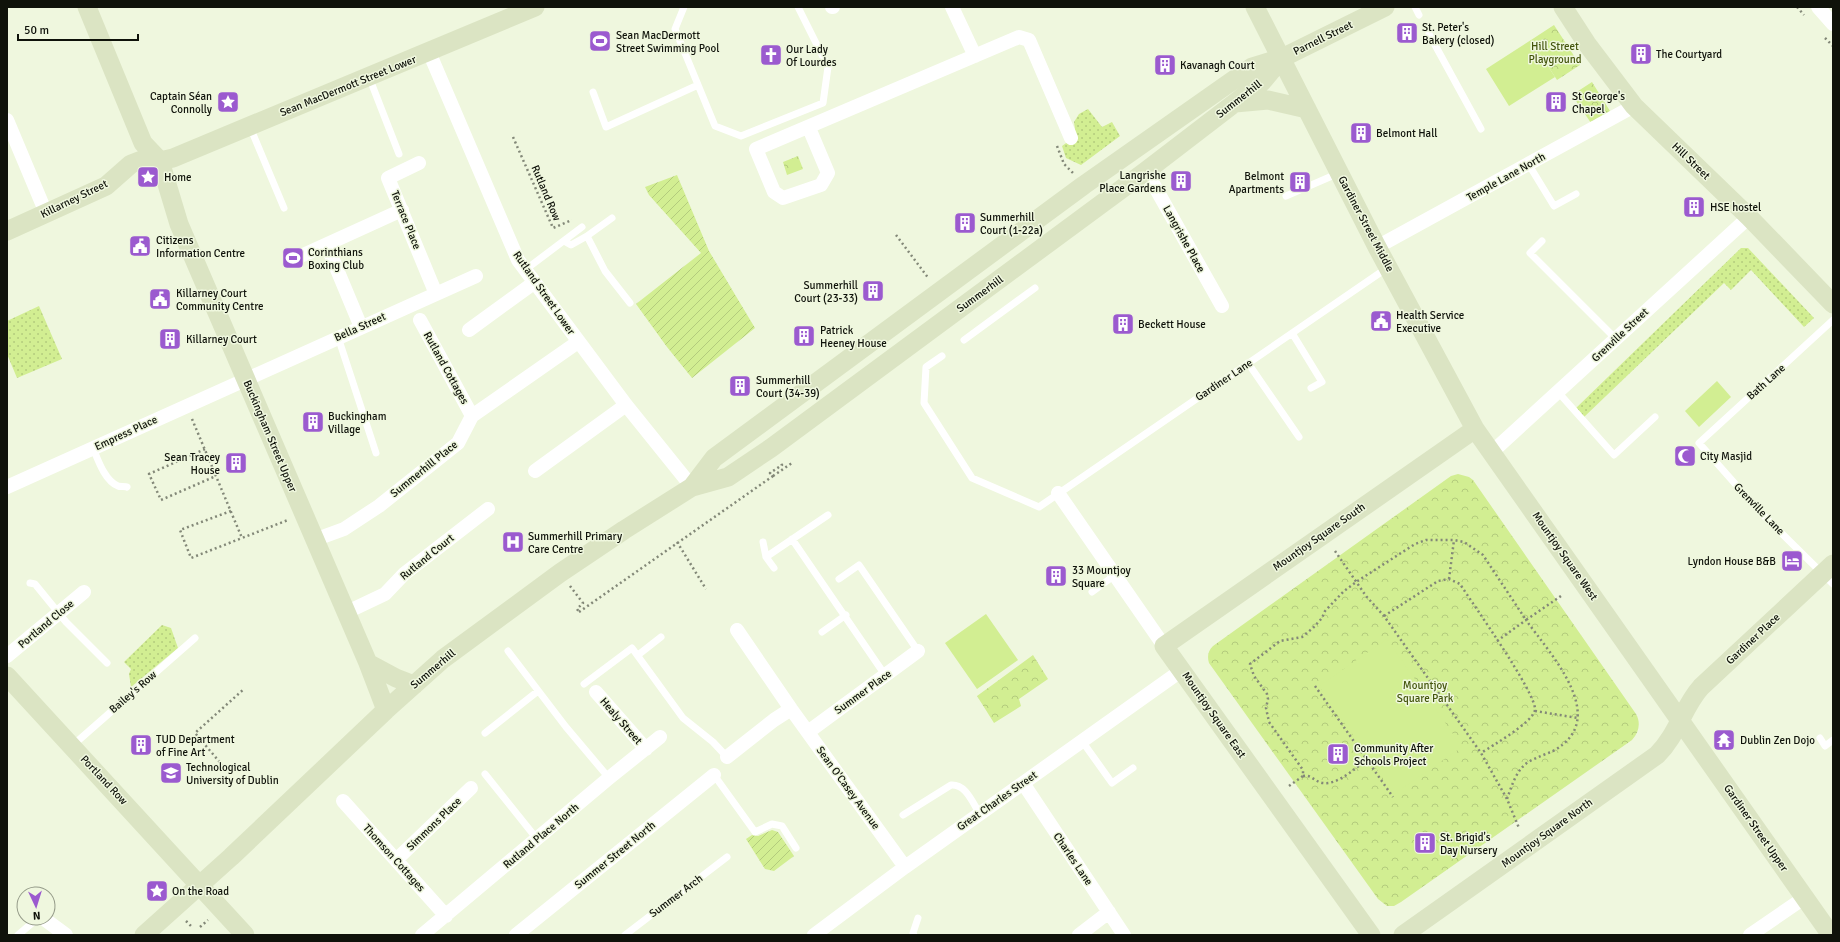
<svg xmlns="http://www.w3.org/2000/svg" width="1840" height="942" font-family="Signika,sans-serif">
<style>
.grass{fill:url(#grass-dots)}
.park{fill:url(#park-crowns)}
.garden{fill:url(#garden-furrows)}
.pitch{fill:#d2ee92}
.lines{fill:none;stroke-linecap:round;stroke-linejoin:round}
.path{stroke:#838878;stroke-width:2.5;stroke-dasharray:2 3;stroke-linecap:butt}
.lane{stroke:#fff;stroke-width:7}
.street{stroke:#fff;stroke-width:14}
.secondary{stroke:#dbe4c3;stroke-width:19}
.labels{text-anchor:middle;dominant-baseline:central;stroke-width:3;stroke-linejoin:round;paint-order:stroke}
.poi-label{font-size:11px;fill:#0f120a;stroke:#eff7de;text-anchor:start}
.street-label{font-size:11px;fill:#0f120a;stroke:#eff7de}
.park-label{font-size:11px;fill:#44550d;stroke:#eff7de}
</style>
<defs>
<pattern id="grass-dots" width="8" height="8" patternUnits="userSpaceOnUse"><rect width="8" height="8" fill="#d2ee92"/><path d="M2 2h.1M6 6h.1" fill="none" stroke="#b3cb7d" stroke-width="1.8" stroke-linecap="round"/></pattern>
<pattern id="park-crowns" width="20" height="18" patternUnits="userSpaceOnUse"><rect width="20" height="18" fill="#d2ee92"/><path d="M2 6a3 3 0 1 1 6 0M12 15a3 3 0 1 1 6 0" fill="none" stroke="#b3cb7d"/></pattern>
<pattern id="garden-furrows" width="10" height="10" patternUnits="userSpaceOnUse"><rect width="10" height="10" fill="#d2ee92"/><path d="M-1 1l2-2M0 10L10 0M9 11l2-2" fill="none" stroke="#b3cb7d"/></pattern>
</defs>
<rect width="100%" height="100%" fill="#eff7de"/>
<path class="grass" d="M 1088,109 L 1102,127 L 1112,122 L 1120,136 L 1081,165 L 1066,158 L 1062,146 L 1076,136 L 1074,122 L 1079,114 Z
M 1741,248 L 1748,248 L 1814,318 L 1804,327 L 1751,270 L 1731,290 L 1724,283 L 1583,418 L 1575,409 Z
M 39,306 L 62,359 L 17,378 L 7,354 L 7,321 Z
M 162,625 L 171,628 L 178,648 L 131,687 L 129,674 L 131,669 L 124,662 Z"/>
<path class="park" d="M 1554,25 L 1580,65 L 1557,80 L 1531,40 Z
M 1592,82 L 1610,111 L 1591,123 L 1572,95 Z
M 798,156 L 803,169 L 787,175 L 783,162 Z
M 1458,474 L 1469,477 L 1473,480 L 1636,714 C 1641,723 1639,732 1632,740 L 1401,902 L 1394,906 L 1387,906 L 1378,899 L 1209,663 C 1207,656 1208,651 1213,646 L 1451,476 Z
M 1033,655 L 1048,679 L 1019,699 L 1021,706 L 994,723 L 977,696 Z"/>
<path class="garden" d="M 677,175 L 709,251 L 755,328 L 692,378 L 667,347 L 636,304 L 701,253 L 649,195 L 645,187 Z
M 772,830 L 778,832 L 794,856 L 774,871 L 765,869 L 746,839 L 752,835 L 758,836 Z"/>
<path class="pitch" d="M 1531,40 L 1555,77 L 1509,106 L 1486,69 Z
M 1717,381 L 1731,397 L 1699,427 L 1685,411 Z
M 986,614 L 1018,660 L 977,689 L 945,643 Z
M 1387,639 L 1462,747 L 1394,794 L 1319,686 Z"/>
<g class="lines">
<path class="path" d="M 1797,7 L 1804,15
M 1825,38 L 1833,46
M 513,137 L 553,228 L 572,220
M 1057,146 L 1064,164 L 1073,173
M 896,235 L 929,279
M 192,419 L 242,538 L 288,520
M 205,449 L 149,474 L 161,500 L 216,476
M 773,476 L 792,463
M 231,511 L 180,530 L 191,558 L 242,538
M 677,542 L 706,589
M 1335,551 L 1366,596 L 1384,616 L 1481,753 L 1507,799 L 1519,828
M 1449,579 L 1454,540
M 570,586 L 583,603 L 577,609 L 579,612
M 579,612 L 773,476 L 770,473 L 782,465 L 780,462
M 1384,616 L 1438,581 L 1449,579 L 1460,584 C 1472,603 1537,694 1535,710 C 1533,722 1492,746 1481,753
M 1497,641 L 1526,620 C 1550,654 1612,719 1553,751 C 1546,754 1538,757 1530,761 C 1517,768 1512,785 1507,799
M 1315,686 L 1393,797
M 1535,711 L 1578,718
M 223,766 L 195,733 L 244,689
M 1303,776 C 1311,774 1315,782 1323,783 C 1338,785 1355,768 1367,760
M 1289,786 L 1303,776 L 1303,770 L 1269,722 L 1266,708 L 1268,699 L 1267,694 L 1254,676 L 1250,664 L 1280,641 L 1302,637 L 1313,628 L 1322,618 L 1325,611 L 1344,591 L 1356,582 L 1415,544 L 1426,540 L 1454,540 L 1464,542 L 1483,555 L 1526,620 L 1561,596
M 186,921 L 193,928
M 200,927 L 208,920"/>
<path class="lane" d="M 684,7 L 675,29 L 715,126 L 741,136 L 823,103 L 828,67 L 798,7
M 1415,7 L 1419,15
M 1429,34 L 1481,129
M 369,77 L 399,154
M 593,92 L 606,127 L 698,85
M 250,127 L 284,208
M 1529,165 L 1554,206 L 1576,194
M 1286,196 L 1339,173
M 587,236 L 605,271 L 630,303
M 564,241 L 571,245 L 587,236 L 612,218
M 1542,241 L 1530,253 L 1616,339
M 525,270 L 582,227
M 1833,320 L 1699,443 L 1761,513 L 1833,584
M 1292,333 L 1322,382 L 1311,388
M 338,337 L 376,453
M 964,340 L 1035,288
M 942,356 L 926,367 L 924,403 L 972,478 L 1039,507 L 1387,268
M 1248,363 L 1299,437
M 1558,392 L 1614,455 L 1655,417
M 93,448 C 98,460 105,481 118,486 C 120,487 125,486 127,487
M 792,539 L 885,675
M 763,542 L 766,557 L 774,568
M 766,557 L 828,515
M 839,579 L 859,565 L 918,651
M 30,583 L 35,584 L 66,622 L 107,663
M 1092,592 L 1115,575
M 822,632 L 846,615
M 508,651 L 566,727 L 609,778
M 638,655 L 661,637
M 584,684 L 632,648 L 683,718 L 713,742 L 727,757
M 485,733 L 538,691
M 1820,738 L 1825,746 L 1833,740
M 1082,741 L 1112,783 L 1133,768
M 72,746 L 195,638
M 485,774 L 537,839
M 714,775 L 755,832 L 772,824 L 782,826 L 796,848
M 903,815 L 951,785 C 966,784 972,802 980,814
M 18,935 L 38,918
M 625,935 L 727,857
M 914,935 L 913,933 L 918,918"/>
<path class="street" d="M 832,7 L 833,7
M 952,7 L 975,56
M 1818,7 L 1833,24
M 429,52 L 518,260 L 626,405 L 692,487
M 7,120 L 46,213
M 809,128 L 828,173 L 821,185 L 783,198 L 774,192 L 756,149 L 1019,37 L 1029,40 L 1071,138
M 419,163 L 388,178 L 436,294
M 1146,171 L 1222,306
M 1377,247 L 1634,106
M 303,255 L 402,210
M 331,255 L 361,327
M 420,320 L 472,416
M 469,330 L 535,282
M 1491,453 L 1749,217
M 535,471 L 626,405
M 7,487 L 476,276
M 1058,493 L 1164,646
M 314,540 L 344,529 L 379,506 L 458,443 L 472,416 L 578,342
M 345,613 L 385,594 L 404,574 L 488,509
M 737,630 L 791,709 L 905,867
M 7,656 L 84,592
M 596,692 L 646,749
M 808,732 L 918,651
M 727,757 L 774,720 L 791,709
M 1023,783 L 1124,935
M 343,801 L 446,916
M 396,860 L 471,788
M 43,918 L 66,935
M 422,935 L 609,778 L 660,737
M 516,935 L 714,775
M 814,935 L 905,867 L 1182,670
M 1079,935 L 1109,912
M 1750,935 L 1804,898"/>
<path class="secondary" d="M 87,7 L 143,143 L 160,161 L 179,224 L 368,663 L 386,710
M 1255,7 L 1377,247 L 1475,429 L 1831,935
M 1563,7 L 1587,44 L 1634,106 L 1749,217 L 1833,304
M 1235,103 L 1268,100 L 1307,109
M 7,231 L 106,186 L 131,164 L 144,159 L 160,161 L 173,158 L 535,7
M 692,487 L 714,458 L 1084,185 L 1252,67 L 1282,58 L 1385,7
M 368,663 L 396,678 L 414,685
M 7,676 L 245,935
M 144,935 L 231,857 L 386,710 L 443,659 L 560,573 L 624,530 L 692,487 L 728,477 L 771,448 L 1146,171 L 1262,82 L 1282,58
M 1371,935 L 1164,646 L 1475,429
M 1403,935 L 1657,755 C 1678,734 1683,707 1701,687 L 1833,564"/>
</g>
<defs>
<g id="building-square" transform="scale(1.15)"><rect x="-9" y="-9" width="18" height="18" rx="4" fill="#9b5acf" stroke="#eff7de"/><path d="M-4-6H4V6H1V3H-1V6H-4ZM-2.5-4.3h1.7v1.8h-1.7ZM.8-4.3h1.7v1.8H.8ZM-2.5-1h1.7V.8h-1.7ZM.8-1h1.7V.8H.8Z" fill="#fff"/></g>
<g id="stadium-square" transform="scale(1.15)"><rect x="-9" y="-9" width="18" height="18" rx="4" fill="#9b5acf" stroke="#eff7de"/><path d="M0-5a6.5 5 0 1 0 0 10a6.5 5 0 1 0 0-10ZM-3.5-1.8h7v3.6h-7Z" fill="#fff"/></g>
<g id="church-square" transform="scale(1.15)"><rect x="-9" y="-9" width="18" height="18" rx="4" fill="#9b5acf" stroke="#eff7de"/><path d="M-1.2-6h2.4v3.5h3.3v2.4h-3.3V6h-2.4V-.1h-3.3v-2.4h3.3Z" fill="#fff"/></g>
<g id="sight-square" transform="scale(1.15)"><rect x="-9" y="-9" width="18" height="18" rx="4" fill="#9b5acf" stroke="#eff7de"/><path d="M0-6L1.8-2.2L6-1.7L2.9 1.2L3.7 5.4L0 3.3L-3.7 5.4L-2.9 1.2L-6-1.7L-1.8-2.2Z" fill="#fff"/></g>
<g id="civic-square" transform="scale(1.15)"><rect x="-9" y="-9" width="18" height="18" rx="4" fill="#9b5acf" stroke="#eff7de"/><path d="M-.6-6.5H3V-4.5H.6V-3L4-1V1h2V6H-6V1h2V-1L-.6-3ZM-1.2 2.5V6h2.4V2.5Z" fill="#fff"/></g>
<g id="mosque-square" transform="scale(1.15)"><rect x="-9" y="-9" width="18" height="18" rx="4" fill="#9b5acf" stroke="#eff7de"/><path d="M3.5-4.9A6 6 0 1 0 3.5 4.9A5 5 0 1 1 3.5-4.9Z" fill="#fff"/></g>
<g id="hospital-square" transform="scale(1.15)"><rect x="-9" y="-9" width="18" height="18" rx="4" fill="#9b5acf" stroke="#eff7de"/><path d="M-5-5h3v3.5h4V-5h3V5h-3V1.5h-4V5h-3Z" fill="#fff"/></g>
<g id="hotel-square" transform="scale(1.15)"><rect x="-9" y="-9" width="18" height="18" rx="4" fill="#9b5acf" stroke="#eff7de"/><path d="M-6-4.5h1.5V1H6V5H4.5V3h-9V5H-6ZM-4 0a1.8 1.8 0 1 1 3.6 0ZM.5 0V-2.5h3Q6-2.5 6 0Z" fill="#fff"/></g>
<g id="temple-square" transform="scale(1.15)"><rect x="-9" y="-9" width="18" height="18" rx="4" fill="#9b5acf" stroke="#eff7de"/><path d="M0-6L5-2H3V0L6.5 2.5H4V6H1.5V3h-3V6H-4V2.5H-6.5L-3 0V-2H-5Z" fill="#fff"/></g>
<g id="university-square" transform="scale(1.15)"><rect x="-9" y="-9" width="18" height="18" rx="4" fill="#9b5acf" stroke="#eff7de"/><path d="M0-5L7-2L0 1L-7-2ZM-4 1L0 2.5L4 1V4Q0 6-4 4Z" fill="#fff"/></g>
</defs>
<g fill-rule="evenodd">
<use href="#building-square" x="1407" y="33"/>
<use href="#stadium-square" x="600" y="41"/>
<use href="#building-square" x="1641" y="54"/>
<use href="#church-square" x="771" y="55"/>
<use href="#building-square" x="1165" y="65"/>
<use href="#sight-square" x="228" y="102"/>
<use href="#building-square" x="1556" y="102"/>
<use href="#building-square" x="1361" y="133"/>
<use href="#sight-square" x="148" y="177"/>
<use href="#building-square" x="1181" y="181"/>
<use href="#building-square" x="1300" y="182"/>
<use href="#building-square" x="1694" y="207"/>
<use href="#building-square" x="965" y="223"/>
<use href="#civic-square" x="140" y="246"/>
<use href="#stadium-square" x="293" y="258"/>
<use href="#building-square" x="873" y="291"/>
<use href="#civic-square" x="160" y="299"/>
<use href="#civic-square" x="1381" y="321"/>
<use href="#building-square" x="1123" y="324"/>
<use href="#building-square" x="804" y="336"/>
<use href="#building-square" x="170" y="339"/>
<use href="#building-square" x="740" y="386"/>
<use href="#building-square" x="313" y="422"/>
<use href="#mosque-square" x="1685" y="456"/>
<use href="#building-square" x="236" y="463"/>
<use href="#hospital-square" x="513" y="542"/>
<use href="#hotel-square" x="1792" y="561"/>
<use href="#building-square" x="1056" y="576"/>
<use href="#temple-square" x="1724" y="740"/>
<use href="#building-square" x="141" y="745"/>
<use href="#building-square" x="1338" y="754"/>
<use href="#university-square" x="171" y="773"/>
<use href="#building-square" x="1425" y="843"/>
<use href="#sight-square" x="157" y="891"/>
</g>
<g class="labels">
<g class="poi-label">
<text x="1422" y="27">St. Peter's<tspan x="1422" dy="13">Bakery (closed)</tspan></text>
<text x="616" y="35">Sean MacDermott<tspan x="616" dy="13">Street Swimming Pool</tspan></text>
<text x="786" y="49">Our Lady<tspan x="786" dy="13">Of Lourdes</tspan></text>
<text x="1656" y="54">The Courtyard</text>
<text x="1180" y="65">Kavanagh Court</text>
<text x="212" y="96" text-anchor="end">Captain Séan<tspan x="212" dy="13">Connolly</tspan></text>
<text x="1572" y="96">St George's<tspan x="1572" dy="13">Chapel</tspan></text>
<text x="1376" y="133">Belmont Hall</text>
<text x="1166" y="175" text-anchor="end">Langrishe<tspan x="1166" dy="13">Place Gardens</tspan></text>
<text x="1284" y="176" text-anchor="end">Belmont<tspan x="1284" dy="13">Apartments</tspan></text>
<text x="164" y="177">Home</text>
<text x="1710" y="207">HSE hostel</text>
<text x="980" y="217">Summerhill<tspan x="980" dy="13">Court (1-22a)</tspan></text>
<text x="156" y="240">Citizens<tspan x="156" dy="13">Information Centre</tspan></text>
<text x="308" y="252">Corinthians<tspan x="308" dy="13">Boxing Club</tspan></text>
<text x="858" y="285" text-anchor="end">Summerhill<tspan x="858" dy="13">Court (23-33)</tspan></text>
<text x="176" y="293">Killarney Court<tspan x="176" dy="13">Community Centre</tspan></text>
<text x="1396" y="315">Health Service<tspan x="1396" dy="13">Executive</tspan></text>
<text x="1138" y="324">Beckett House</text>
<text x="820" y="330">Patrick<tspan x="820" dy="13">Heeney House</tspan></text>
<text x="186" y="339">Killarney Court</text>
<text x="756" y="380">Summerhill<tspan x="756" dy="13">Court (34-39)</tspan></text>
<text x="328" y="416">Buckingham<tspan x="328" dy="13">Village</tspan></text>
<text x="1700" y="456">City Masjid</text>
<text x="220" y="457" text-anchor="end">Sean Tracey<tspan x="220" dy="13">House</tspan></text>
<text x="528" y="536">Summerhill Primary<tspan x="528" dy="13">Care Centre</tspan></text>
<text x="1776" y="561" text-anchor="end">Lyndon House B&amp;B</text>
<text x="1072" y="570">33 Mountjoy<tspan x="1072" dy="13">Square</tspan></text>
<text x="156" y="739">TUD Department<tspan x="156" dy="13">of Fine Art</tspan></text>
<text x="1740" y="740">Dublin Zen Dojo</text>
<text x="1354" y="748">Community After<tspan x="1354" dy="13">Schools Project</tspan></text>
<text x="186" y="767">Technological<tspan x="186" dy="13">University of Dublin</tspan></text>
<text x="1440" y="837">St. Brigid's<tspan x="1440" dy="13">Day Nursery</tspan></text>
<text x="172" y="891">On the Road</text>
</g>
<g class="street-label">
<text transform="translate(1323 38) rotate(-26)">Parnell Street</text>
<text transform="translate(348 86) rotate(-22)">Sean MacDermott Street Lower</text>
<text transform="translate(1239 99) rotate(-38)">Summerhill</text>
<text transform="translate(1691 161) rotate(44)">Hill Street</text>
<text transform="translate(1506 177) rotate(-29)">Temple Lane North</text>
<text transform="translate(546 193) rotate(67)">Rutland Row</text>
<text transform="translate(74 199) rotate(-26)">Killarney Street</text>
<text transform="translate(406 220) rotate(68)">Terrace Place</text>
<text transform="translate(1366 224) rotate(62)">Gardiner Street Middle</text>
<text transform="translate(1184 239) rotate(61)">Langrishe Place</text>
<text transform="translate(544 293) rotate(55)">Rutland Street Lower</text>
<text transform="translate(980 294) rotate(-36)">Summerhill</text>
<text transform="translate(360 327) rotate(-24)">Bella Street</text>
<text transform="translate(1620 335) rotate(-43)">Grenville Street</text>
<text transform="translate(446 368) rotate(61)">Rutland Cottages</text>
<text transform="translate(1224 380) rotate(-34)">Gardiner Lane</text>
<text transform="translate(1766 382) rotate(-42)">Bath Lane</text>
<text transform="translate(126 433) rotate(-25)">Empress Place</text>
<text transform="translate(270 436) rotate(67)">Buckingham Street Upper</text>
<text transform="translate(424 469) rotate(-39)">Summerhill Place</text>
<text transform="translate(1759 509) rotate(46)">Grenville Lane</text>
<text transform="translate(1319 537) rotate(-35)">Mountjoy Square South</text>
<text transform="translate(1565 556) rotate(55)">Mountjoy Square West</text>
<text transform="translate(427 557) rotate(-39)">Rutland Court</text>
<text transform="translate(46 624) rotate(-40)">Portland Close</text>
<text transform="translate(1753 639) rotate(-43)">Gardiner Place</text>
<text transform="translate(433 669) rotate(-40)">Summerhill</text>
<text transform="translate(133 692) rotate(-41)">Bailey's Row</text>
<text transform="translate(863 692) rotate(-36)">Summer Place</text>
<text transform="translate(1214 715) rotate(55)">Mountjoy Square East</text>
<text transform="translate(621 721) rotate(49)">Healy Street</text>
<text transform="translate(104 780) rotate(47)">Portland Row</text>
<text transform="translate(848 788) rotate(54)">Sean O'Casey Avenue</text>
<text transform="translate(997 801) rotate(-35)">Great Charles Street</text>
<text transform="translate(434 824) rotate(-44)">Simmons Place</text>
<text transform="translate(1756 828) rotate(55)">Gardiner Street Upper</text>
<text transform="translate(1547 833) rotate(-36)">Mountjoy Square North</text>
<text transform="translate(541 836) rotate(-40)">Rutland Place North</text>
<text transform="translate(615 855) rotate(-39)">Summer Street North</text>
<text transform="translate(394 858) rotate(48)">Thomson Cottages</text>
<text transform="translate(1073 859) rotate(56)">Charles Lane</text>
<text transform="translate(676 896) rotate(-37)">Summer Arch</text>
</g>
<g class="park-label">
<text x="1555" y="46">Hill Street<tspan x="1555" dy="13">Playground</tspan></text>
<text x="1425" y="685">Mountjoy<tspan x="1425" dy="13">Square Park</tspan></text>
</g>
</g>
<rect width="1840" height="942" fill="none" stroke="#0f120a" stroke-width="16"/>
<g transform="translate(36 906) rotate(176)"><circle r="19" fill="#eff7de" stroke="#959b89"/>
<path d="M0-3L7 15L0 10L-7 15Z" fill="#9b5acf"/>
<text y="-6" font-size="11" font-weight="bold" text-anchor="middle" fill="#0f120a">N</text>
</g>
<path d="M18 34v6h120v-6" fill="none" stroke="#0f120a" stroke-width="2"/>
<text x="24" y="34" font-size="12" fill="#0f120a" stroke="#eff7de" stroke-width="3" paint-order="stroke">50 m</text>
</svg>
